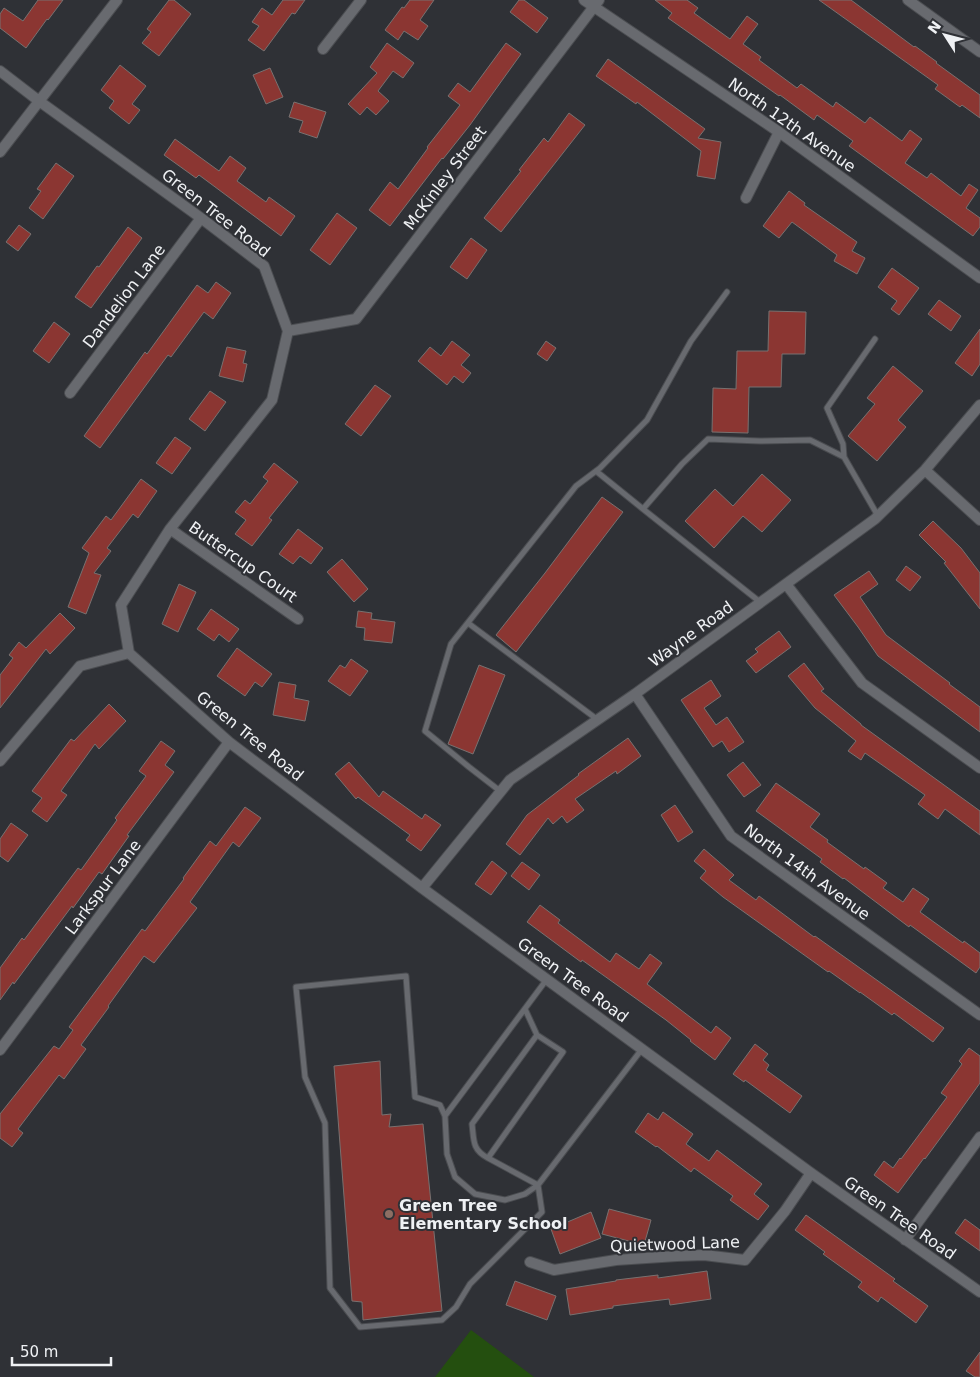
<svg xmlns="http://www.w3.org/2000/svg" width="980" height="1377" font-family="'DejaVu Sans',sans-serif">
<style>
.green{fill:#244f0f}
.building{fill:#8b3632;stroke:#787170}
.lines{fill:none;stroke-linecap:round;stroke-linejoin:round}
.lane-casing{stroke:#4b4d51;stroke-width:7}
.street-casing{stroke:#4b4d51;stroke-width:12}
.lane{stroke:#686a6f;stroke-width:5}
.street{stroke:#686a6f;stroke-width:10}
.education-dot{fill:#8d6e63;stroke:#2f3136;stroke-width:2}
.labels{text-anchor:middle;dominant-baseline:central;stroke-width:4;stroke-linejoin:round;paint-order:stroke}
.street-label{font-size:16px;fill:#eff1f4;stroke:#2f3136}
.poi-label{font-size:16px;font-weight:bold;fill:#eff1f4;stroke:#2f3136;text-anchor:start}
</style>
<rect width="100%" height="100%" fill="#2f3136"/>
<path class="green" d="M 471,1330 L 534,1377 L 435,1377 Z"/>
<path class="building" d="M 38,0 L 63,0 L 48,20 L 47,19 L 26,48 L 0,28 L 0,14 L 4,8 L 23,21 Z
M 169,0 L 174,0 L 191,14 L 159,56 L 142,43 L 151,32 L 147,29 Z
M 283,0 L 305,0 L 295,14 L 292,13 L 264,51 L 248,40 L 259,26 L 252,22 L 262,8 L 272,15 Z
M 410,0 L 434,0 L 420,20 L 428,26 L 418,40 L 404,31 L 398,40 L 385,30 L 402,7 L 404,8 Z
M 519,0 L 524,0 L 548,18 L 537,33 L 510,12 Z
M 655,0 L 687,0 L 698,8 L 694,13 L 730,39 L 747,16 L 758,24 L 743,44 L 761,57 L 759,60 L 797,88 L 801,84 L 833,107 L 836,102 L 865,123 L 870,117 L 902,141 L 910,130 L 922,139 L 905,163 L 927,178 L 931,173 L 961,196 L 969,184 L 978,190 L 966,208 L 980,218 L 980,227 L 973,236 L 849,146 L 853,141 L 817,115 L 814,120 L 780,95 L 779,96 L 668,18 L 672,13 Z
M 819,0 L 851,0 L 914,47 L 915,46 L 937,62 L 936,63 L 980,95 L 980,118 L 962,105 L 960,107 L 935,89 L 938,85 Z
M 387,43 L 414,63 L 403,78 L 393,71 L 378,91 L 389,101 L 376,115 L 367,107 L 360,115 L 348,104 L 377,73 L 370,67 Z
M 506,43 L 521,54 L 470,125 L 443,159 L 442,158 L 390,226 L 369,210 L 390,182 L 398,189 L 428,148 L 427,147 L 460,105 L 448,96 L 458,83 L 470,92 Z
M 608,59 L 705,129 L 698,138 L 721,142 L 715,179 L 697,176 L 701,151 L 637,102 L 636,104 L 596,76 Z
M 120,65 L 146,86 L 132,104 L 140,110 L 129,124 L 109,108 L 114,101 L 101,90 Z
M 270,68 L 283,97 L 266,104 L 253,75 Z
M 294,102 L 326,112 L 317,138 L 299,132 L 303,121 L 289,117 Z
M 569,113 L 585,125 L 501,232 L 484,218 L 521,171 L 519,170 L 544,138 L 548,142 Z
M 175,139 L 219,171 L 230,156 L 246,168 L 237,181 L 266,202 L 269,197 L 295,216 L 281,236 L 199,175 L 196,178 L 164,155 Z
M 56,163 L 74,176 L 43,219 L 29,208 L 41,191 L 37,189 Z
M 789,191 L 805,203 L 804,205 L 857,242 L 852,251 L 865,258 L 857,274 L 834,261 L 837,255 L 792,222 L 779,238 L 763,226 Z
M 337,213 L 357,228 L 330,265 L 310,250 Z
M 19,225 L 31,234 L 18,251 L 6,242 Z
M 128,227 L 142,238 L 91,308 L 75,297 L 97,266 L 99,267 Z
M 471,238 L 487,250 L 467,279 L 450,267 Z
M 892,268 L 919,288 L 899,315 L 891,309 L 897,301 L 878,287 Z
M 216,282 L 231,293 L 213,319 L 204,312 L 171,357 L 168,355 L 100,448 L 84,436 L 145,352 L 147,354 L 197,285 L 208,293 Z
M 939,300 L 961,316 L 951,331 L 928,314 Z
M 769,311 L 806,312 L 805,354 L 782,354 L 781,387 L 749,387 L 748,433 L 712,432 L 713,388 L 736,389 L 737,351 L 768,351 Z
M 54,322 L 70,334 L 49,363 L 33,351 Z
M 980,329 L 980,364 L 972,376 L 955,363 Z
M 452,341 L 470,355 L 461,365 L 471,373 L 463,383 L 454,376 L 447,385 L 418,361 L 430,347 L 441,356 Z
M 546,341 L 556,348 L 547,361 L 537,354 Z
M 227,347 L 246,351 L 243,363 L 247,364 L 243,382 L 219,376 Z
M 893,366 L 923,391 L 898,420 L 906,427 L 877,461 L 848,436 L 875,404 L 867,398 Z
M 375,385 L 391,396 L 361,436 L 345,424 Z
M 210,391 L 226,402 L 205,431 L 189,419 Z
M 175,437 L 191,448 L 172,474 L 156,463 Z
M 274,463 L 298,482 L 269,518 L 272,520 L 252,546 L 235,534 L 246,520 L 235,512 L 245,500 L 250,504 L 268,481 L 263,477 Z
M 762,474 L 791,500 L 762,532 L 743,516 L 714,548 L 685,521 L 715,489 L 733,506 Z
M 141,479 L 157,491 L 138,518 L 133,514 L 107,548 L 111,551 L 94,573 L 101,575 L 86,614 L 68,607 L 89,553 L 82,548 L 106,516 L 111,520 Z
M 602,497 L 623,512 L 516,652 L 496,635 L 545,573 Z
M 933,521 L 961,548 L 980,573 L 980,609 L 944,563 L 946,562 L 919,535 Z
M 298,529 L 323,548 L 311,564 L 300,556 L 293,564 L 279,554 Z
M 342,559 L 368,589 L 354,602 L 327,572 Z
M 906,566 L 921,577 L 910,591 L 896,580 Z
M 869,571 L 878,584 L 860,597 L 886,635 L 950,683 L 949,684 L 980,707 L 980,732 L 878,656 L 858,627 L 834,595 Z
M 179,584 L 196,592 L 178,632 L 162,624 Z
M 211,609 L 239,629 L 229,642 L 219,634 L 214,641 L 197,629 Z
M 358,611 L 372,613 L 371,619 L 395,622 L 392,643 L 364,640 L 365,628 L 356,627 Z
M 60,613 L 75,628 L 50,654 L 46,649 L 0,708 L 0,675 L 13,658 L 9,655 L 19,642 L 26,648 Z
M 779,631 L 791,647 L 756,673 L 746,661 L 758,652 L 755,649 Z
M 237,648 L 272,674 L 262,687 L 255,682 L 245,696 L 217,676 Z
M 351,659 L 368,671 L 350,696 L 328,681 L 340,665 L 345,668 Z
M 804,663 L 824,689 L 821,691 L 861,724 L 861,725 L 980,811 L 980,835 L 945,809 L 938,819 L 918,804 L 925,795 L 865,753 L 861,760 L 848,751 L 856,741 L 815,708 L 788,676 Z
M 479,665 L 505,675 L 473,754 L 448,744 Z
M 711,680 L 721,696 L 704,708 L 716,725 L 727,717 L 744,742 L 729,752 L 722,741 L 713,747 L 681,700 Z
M 279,682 L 296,685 L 294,698 L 309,701 L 305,721 L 273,715 Z
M 109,704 L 126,721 L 99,749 L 95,744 L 61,791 L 67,795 L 47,822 L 32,811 L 42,798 L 32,791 L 71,739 L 74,741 Z
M 628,738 L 641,756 L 617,774 L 616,771 L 575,799 L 584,810 L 567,823 L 562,816 L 553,824 L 548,818 L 520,855 L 506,844 L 527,815 L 579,775 L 578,774 Z
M 161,741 L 175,751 L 165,765 L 174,772 L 127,835 L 129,836 L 102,874 L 99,872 L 73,908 L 72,906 L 14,984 L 13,982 L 0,1000 L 0,968 L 22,938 L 24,940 L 78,868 L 81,870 L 117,820 L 115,818 L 146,776 L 139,771 Z
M 349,762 L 379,797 L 383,791 L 422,819 L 425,814 L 441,825 L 421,851 L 406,840 L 410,835 L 358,797 L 356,799 L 335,774 Z
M 743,762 L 761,785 L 744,797 L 727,775 Z
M 776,783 L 820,814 L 810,827 L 828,840 L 827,842 L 864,869 L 865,867 L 887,883 L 883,888 L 903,902 L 913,888 L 929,899 L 920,912 L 963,943 L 964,941 L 980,953 L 980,967 L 976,973 L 910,925 L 909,927 L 844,878 L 843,879 L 820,862 L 822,859 L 756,811 Z
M 675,805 L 693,832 L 678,842 L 661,815 Z
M 245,807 L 261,818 L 239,847 L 233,842 L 190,902 L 197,908 L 154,963 L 144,956 L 108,1006 L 109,1007 L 81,1045 L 86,1049 L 64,1079 L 59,1075 L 18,1129 L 23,1133 L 12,1147 L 0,1138 L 0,1114 L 54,1046 L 59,1049 L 73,1030 L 69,1027 L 142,929 L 145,931 L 184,879 L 183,878 L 210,841 L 216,846 Z
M 11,823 L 28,835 L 8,862 L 0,856 L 0,839 Z
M 704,849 L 734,875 L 729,880 L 756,900 L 759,896 L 814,937 L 815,936 L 944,1028 L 933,1042 L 894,1013 L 892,1015 L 860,992 L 860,993 L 829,971 L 828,972 L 723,897 L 700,878 L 706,871 L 694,861 Z
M 492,861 L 507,873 L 491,895 L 475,884 Z
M 522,862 L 540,875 L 529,890 L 511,876 Z
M 540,905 L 560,920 L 558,923 L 610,962 L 616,953 L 639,969 L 650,954 L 662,963 L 647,984 L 711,1033 L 716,1026 L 731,1038 L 715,1060 L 690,1041 L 691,1040 L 666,1020 L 582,960 L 581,962 L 527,922 Z
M 755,1044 L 768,1054 L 763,1060 L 769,1065 L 766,1070 L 802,1096 L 790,1113 L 745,1080 L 744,1082 L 733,1074 Z
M 969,1048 L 980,1056 L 980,1083 L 950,1125 L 925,1159 L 924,1158 L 898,1193 L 874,1175 L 884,1161 L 893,1168 L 900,1158 L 901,1159 L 947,1097 L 941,1093 L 962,1064 L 959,1061 Z
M 380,1061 L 382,1115 L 391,1114 L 389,1127 L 423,1124 L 442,1311 L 363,1320 L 362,1302 L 352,1301 L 334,1066 Z
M 663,1112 L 693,1134 L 686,1144 L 709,1161 L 717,1150 L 762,1184 L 754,1194 L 769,1206 L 758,1220 L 730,1200 L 733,1196 L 694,1168 L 691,1172 L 657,1146 L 656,1147 L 635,1132 L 648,1113 L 658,1120 Z
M 609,1209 L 651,1220 L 644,1245 L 602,1234 Z
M 591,1212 L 601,1238 L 560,1254 L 551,1229 Z
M 806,1215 L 895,1279 L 893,1281 L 928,1306 L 916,1323 L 881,1297 L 878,1302 L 858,1287 L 862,1282 L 823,1254 L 825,1252 L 795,1230 Z
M 965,1219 L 980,1230 L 980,1251 L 955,1233 Z
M 707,1271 L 711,1299 L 670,1305 L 669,1299 L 613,1306 L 613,1308 L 570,1315 L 566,1289 L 616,1281 L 616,1280 L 658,1275 L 658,1278 Z
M 515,1281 L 556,1296 L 547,1320 L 506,1305 Z
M 980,1352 L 980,1377 L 975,1377 L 966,1371 Z"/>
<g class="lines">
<g class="lane-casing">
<path id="lane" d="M 844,457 L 878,516
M 596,471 L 643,509 L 682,464 L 708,439 L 760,441 L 810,440 L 844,457 L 843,444 L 827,408 L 875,339
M 643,509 L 760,602
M 468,623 L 598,720
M 500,791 L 469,767 L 425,731 L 451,644 L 576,486 L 600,468 L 647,420 L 691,341 L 727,292
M 525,1009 L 537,1035 L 472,1124 C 474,1140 472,1150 488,1158 L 563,1052 L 537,1035
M 445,1116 L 547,979
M 488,1158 L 538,1185
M 538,1185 L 542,1212 L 470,1284 L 456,1307 L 442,1320 L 360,1327 L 330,1288 L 325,1123 L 305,1077 L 296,987 L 406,976 L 415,1097 L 440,1105 L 445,1116 L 447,1154 L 455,1177 L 475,1194 L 505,1200 L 525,1194 L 538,1185 L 642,1049"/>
</g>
<g class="street-casing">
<path id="street" d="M 584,0 L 779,132 L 980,278
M 908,0 L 980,52
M 323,49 L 361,0
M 0,71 L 39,101 L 201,218 L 264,266 L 288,331 L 272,400 L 170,529 L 121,605 L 129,653 L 229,742 L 422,888 L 811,1173 L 980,1292
M 0,152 L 117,0
M 746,198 L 779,132
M 288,331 L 356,319 L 599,0
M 70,393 L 201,218
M 925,470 L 980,520
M 170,529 L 298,619
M 786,584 L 862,683 L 980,768
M 635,694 L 731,836 L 980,1015
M 0,761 L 80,666 L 129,653
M 422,888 L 510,780 L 635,694 L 875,519 L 925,470 L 980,405
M 0,1050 L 229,742
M 905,1240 L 980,1137
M 530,1262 L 554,1270 L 616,1260 L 677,1256 L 704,1255 L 745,1260 L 785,1211 L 811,1173"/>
</g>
<use href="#lane" class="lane"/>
<use href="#street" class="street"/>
</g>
<circle class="education-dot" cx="389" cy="1214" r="5"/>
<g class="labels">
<g class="street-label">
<text transform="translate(792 125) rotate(35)">North 12th Avenue</text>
<text transform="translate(445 178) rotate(-53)">McKinley Street</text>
<text transform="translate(216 213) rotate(38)">Green Tree Road</text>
<text transform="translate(124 296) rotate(-53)">Dandelion Lane</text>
<text transform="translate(243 562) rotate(35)">Buttercup Court</text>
<text transform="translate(691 634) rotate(-36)">Wayne Road</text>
<text transform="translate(250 736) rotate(39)">Green Tree Road</text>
<text transform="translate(807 872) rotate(36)">North 14th Avenue</text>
<text transform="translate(103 887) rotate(-53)">Larkspur Lane</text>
<text transform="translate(573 980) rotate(36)">Green Tree Road</text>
<text transform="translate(900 1218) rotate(35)">Green Tree Road</text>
<text transform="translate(675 1244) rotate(-2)">Quietwood Lane</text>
</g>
<g class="poi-label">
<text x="399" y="1205">Green Tree<tspan x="399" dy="18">Elementary School</tspan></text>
</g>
</g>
<g transform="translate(945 35) rotate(306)" stroke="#2f3136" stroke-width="4" paint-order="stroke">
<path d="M0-4L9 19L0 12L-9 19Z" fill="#eff1f4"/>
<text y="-8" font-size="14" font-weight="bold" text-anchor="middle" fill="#eff1f4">N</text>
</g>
<path d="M12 1357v8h99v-8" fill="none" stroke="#eff1f4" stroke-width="2.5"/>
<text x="20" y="1357" font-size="15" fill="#eff1f4" stroke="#2f3136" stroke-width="4" paint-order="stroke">50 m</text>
</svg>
